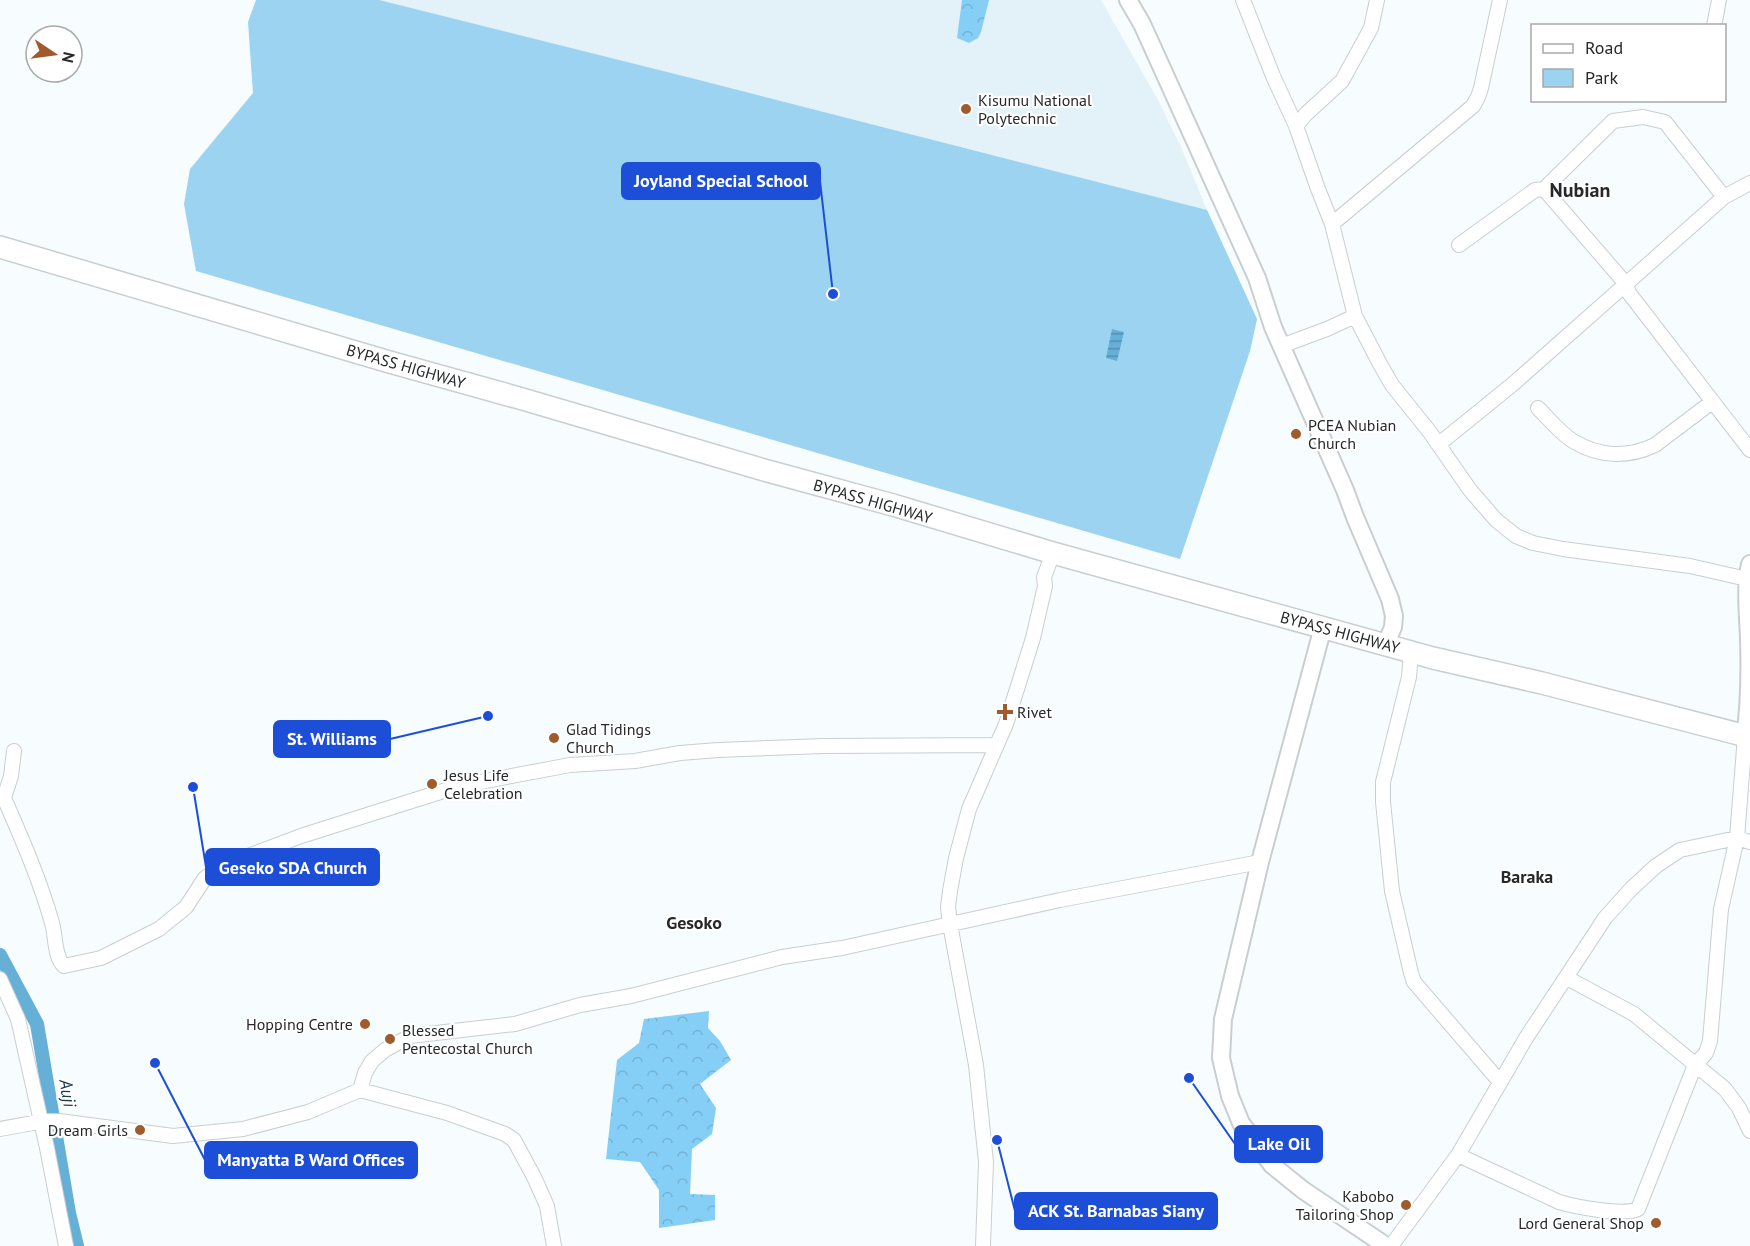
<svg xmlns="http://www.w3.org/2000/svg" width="1750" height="1246" font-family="'PT Sans',sans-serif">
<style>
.built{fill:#e3f1f8}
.green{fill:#9bd3f1}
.forest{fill:url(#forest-crowns)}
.water{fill:url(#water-rules)}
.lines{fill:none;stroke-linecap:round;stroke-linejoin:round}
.canal{stroke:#66afd6;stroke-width:14}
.minor-casing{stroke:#c9ced2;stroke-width:16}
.tertiary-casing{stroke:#c9ced2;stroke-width:20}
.primary-casing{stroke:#c9ced2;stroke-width:24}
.minor{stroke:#fff;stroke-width:14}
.tertiary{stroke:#fff;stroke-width:16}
.primary{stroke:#fff;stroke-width:21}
.poi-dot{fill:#9f5b2c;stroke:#fff;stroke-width:2}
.labels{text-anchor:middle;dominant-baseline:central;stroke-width:4.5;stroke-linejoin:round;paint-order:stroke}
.poi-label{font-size:16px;fill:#262829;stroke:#fff;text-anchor:start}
.street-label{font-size:16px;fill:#262829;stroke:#fff}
.neighbourhood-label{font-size:18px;font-weight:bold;fill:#262829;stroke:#fff}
.water-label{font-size:18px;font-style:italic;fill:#1a3b4c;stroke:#fff}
.quarter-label{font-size:20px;font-weight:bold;fill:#262829;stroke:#fff}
.leader{fill:none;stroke:#1d4ed8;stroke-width:2}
.callout-dot{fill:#1d4ed8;stroke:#fff;stroke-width:2}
.callout{fill:#1d4ed8;stroke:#1d4ed8;stroke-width:2}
.callout-label{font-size:18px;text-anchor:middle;font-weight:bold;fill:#fff}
</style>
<defs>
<pattern id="forest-crowns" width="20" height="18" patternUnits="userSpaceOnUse" patternTransform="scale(1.5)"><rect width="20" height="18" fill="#85cff6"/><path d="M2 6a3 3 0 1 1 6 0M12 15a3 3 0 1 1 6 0" fill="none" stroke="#73b2d3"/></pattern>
<pattern id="water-rules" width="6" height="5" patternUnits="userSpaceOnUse" patternTransform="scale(1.5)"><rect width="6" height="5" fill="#66afd6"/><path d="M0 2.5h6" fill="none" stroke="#548eae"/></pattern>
</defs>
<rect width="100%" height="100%" fill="#f7fcfe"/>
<path class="built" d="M 296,0 L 1101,0 L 1158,100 L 1181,147 L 1207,210 L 1257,319 L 1250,351 Z"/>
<path class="green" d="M 256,0 L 379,0 L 695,79 L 1207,210 L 1257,319 L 1250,351 L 1180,559 L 196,271 L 184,204 L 190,169 L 253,93 L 248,22 Z"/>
<path class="forest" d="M 962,0 L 989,0 L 981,32 L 978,38 L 969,43 L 957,38 Z
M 709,1011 L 708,1028 L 720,1041 L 731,1060 L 700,1084 L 716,1108 L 712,1134 L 692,1149 L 690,1194 L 715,1195 L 715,1220 L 659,1228 L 659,1190 L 640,1162 L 606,1159 L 617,1060 L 639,1043 L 644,1019 Z"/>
<path class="water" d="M 1112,329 L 1124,332 L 1117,361 L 1106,358 Z"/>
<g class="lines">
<path class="canal" d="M 0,955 L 37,1024 L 69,1213 L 77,1246"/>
<g class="minor-casing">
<path id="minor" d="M 1243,0 L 1273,76 L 1296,126 L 1318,189 L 1332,224 L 1355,316 L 1327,329 L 1281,346
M 1714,26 L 1719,0
M 1296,126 L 1306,114 L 1342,81 L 1371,28 L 1377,0
M 1750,183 L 1724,197 L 1626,284 L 1629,293 L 1750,450
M 1332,224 L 1473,106 L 1478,97 L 1481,88 L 1500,0
M 1459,245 L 1535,190 L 1544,189 L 1613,121 L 1643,117 L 1665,122 L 1724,197
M 1355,316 L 1380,364 L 1392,385 L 1429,431 L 1470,490 L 1496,520 L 1516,536 L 1533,543 L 1563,549 L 1690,566 L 1747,579
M 1538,408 C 1549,419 1560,433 1573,441 C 1599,457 1628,458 1655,445 L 1712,402
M 1437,443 L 1439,444 L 1513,384 L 1626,284 L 1544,189
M 1411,652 L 1409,677 L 1383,782 L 1383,802 L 1392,891 L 1411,973 L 1414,982 L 1500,1082
M 14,751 L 11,776 L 4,798 C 22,839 40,880 52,923 C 56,936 54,957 64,966 L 101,958 L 159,929 L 186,907 L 205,878 L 224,865 L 301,836 L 459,786 L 570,765 L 635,761 L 680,753 L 718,750 L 823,746 L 996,745
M 1567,978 L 1634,1014 L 1725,1089 L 1739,1108 L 1750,1131
M 0,979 L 18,1019 L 47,1148 L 66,1246
M 360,1090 L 447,1113 L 505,1134 L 514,1140 L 534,1177 L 547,1206 L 554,1246
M 0,1129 L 44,1121 L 59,1121 L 173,1136 L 243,1129 L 308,1112 L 360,1090 L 365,1073 L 372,1061 L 385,1050 L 410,1036 L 515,1024 L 580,1005 L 631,996 L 782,957 L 842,948 L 1060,900 L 1260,862
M 1458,1155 L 1559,1202 C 1576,1207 1623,1216 1638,1209 L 1695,1065 L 1706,1053 L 1710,1041 L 1721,909 L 1737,838 L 1745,736
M 983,1246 L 986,1162 L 976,1065 L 950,924 L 948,907 L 950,891 L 956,858 L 969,809 L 1006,724 L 1033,638 L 1045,586 L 1044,577 L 1053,553
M 1391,1246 L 1458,1155 L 1526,1038 L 1605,918 L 1631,889 L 1656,866 L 1680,850 L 1737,838 L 1750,842"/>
</g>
<g class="tertiary-casing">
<path id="tertiary" d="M 1128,0 L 1142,24 L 1257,278 L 1273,327 L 1345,490 L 1355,517 L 1390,599 L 1394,616 L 1393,627 L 1386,644
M 1323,627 L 1260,862 L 1223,1019 L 1221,1058 L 1230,1096 L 1241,1123 L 1272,1165 L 1303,1190 L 1386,1246
M 1745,736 C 1750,704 1750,671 1749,638 C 1748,613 1745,588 1750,564"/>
</g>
<g class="primary-casing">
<path id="primary" d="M 0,247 L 386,361 L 519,398 L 764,470 L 893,505 L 1053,553 L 1433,658 L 1542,683 L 1750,737"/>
</g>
<use href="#minor" class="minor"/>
<use href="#tertiary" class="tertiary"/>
<use href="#primary" class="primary"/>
</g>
<g class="poi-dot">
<circle cx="966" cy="109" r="6"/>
<circle cx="1296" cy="434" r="6"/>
<path d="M1002 703h6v6h6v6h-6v6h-6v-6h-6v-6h6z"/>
<circle cx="554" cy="738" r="6"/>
<circle cx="432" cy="784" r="6"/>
<circle cx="365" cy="1024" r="6"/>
<circle cx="390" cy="1039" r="6"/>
<circle cx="140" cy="1130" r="6"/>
<circle cx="1406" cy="1205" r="6"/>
<circle cx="1656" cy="1223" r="6"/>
</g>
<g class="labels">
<g class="poi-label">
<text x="978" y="100">Kisumu National<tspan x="978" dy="18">Polytechnic</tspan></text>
<text x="1308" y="425">PCEA Nubian<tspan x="1308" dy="18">Church</tspan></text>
<text x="1017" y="712">Rivet</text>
<text x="566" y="729">Glad Tidings<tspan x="566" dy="18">Church</tspan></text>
<text x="444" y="775">Jesus Life<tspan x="444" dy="18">Celebration</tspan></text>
<text x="353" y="1024" text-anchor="end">Hopping Centre</text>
<text x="402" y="1030">Blessed<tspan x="402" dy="18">Pentecostal Church</tspan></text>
<text x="128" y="1130" text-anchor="end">Dream Girls</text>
<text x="1394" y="1196" text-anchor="end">Kabobo<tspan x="1394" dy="18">Tailoring Shop</tspan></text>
<text x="1644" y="1223" text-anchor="end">Lord General Shop</text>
</g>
<g class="street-label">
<text transform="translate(406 366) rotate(16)">BYPASS HIGHWAY</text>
<text transform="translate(873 501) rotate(16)">BYPASS HIGHWAY</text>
<text transform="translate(1340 632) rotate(15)">BYPASS HIGHWAY</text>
</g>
<g class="neighbourhood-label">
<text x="1527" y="876">Baraka</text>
<text x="694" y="922">Gesoko</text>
</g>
<g class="water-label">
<text transform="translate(68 1093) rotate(80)">Auji</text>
</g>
<g class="quarter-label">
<text x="1580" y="190">Nubian</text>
</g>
</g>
<path class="leader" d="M833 294L820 181M488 716L390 739M193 787L206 867M1189 1078L1235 1144M155 1063L205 1160M997 1140L1015 1211"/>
<g class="callout-dot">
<circle cx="833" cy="294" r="6"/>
<circle cx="488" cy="716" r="6"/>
<circle cx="193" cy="787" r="6"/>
<circle cx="1189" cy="1078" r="6"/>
<circle cx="155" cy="1063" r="6"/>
<circle cx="997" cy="1140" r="6"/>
</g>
<g class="callout">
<rect x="622" y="163" width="198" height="36" rx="6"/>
<rect x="274" y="721" width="116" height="36" rx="6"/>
<rect x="206" y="849" width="173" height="36" rx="6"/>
<rect x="1235" y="1126" width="87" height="36" rx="6"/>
<rect x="205" y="1142" width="212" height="36" rx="6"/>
<rect x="1015" y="1193" width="202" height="36" rx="6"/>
</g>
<g class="callout-label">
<text x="721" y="187">Joyland Special School</text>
<text x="332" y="745">St. Williams</text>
<text x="293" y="874">Geseko SDA Church</text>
<text x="1279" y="1150">Lake Oil</text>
<text x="311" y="1166">Manyatta B Ward Offices</text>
<text x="1116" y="1217">ACK St. Barnabas Siany</text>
</g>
<rect x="1531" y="24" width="195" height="78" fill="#ffffff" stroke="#a8a9a9" stroke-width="1.5"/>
<rect x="1543" y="44" width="30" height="9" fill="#ffffff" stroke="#a8a9a9" stroke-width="1.5"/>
<text x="1585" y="54" font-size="18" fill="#262829">Road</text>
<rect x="1543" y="69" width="30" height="18" fill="#9bd3f1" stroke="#a8a9a9" stroke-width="1.5"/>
<text x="1585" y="84" font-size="18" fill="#262829">Park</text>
<g transform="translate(54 54) rotate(103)"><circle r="28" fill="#ffffff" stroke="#a8a9a9" stroke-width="1.5"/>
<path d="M0-4.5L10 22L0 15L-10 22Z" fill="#9f5b2c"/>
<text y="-9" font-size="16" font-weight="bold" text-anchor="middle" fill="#262829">N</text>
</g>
</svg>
